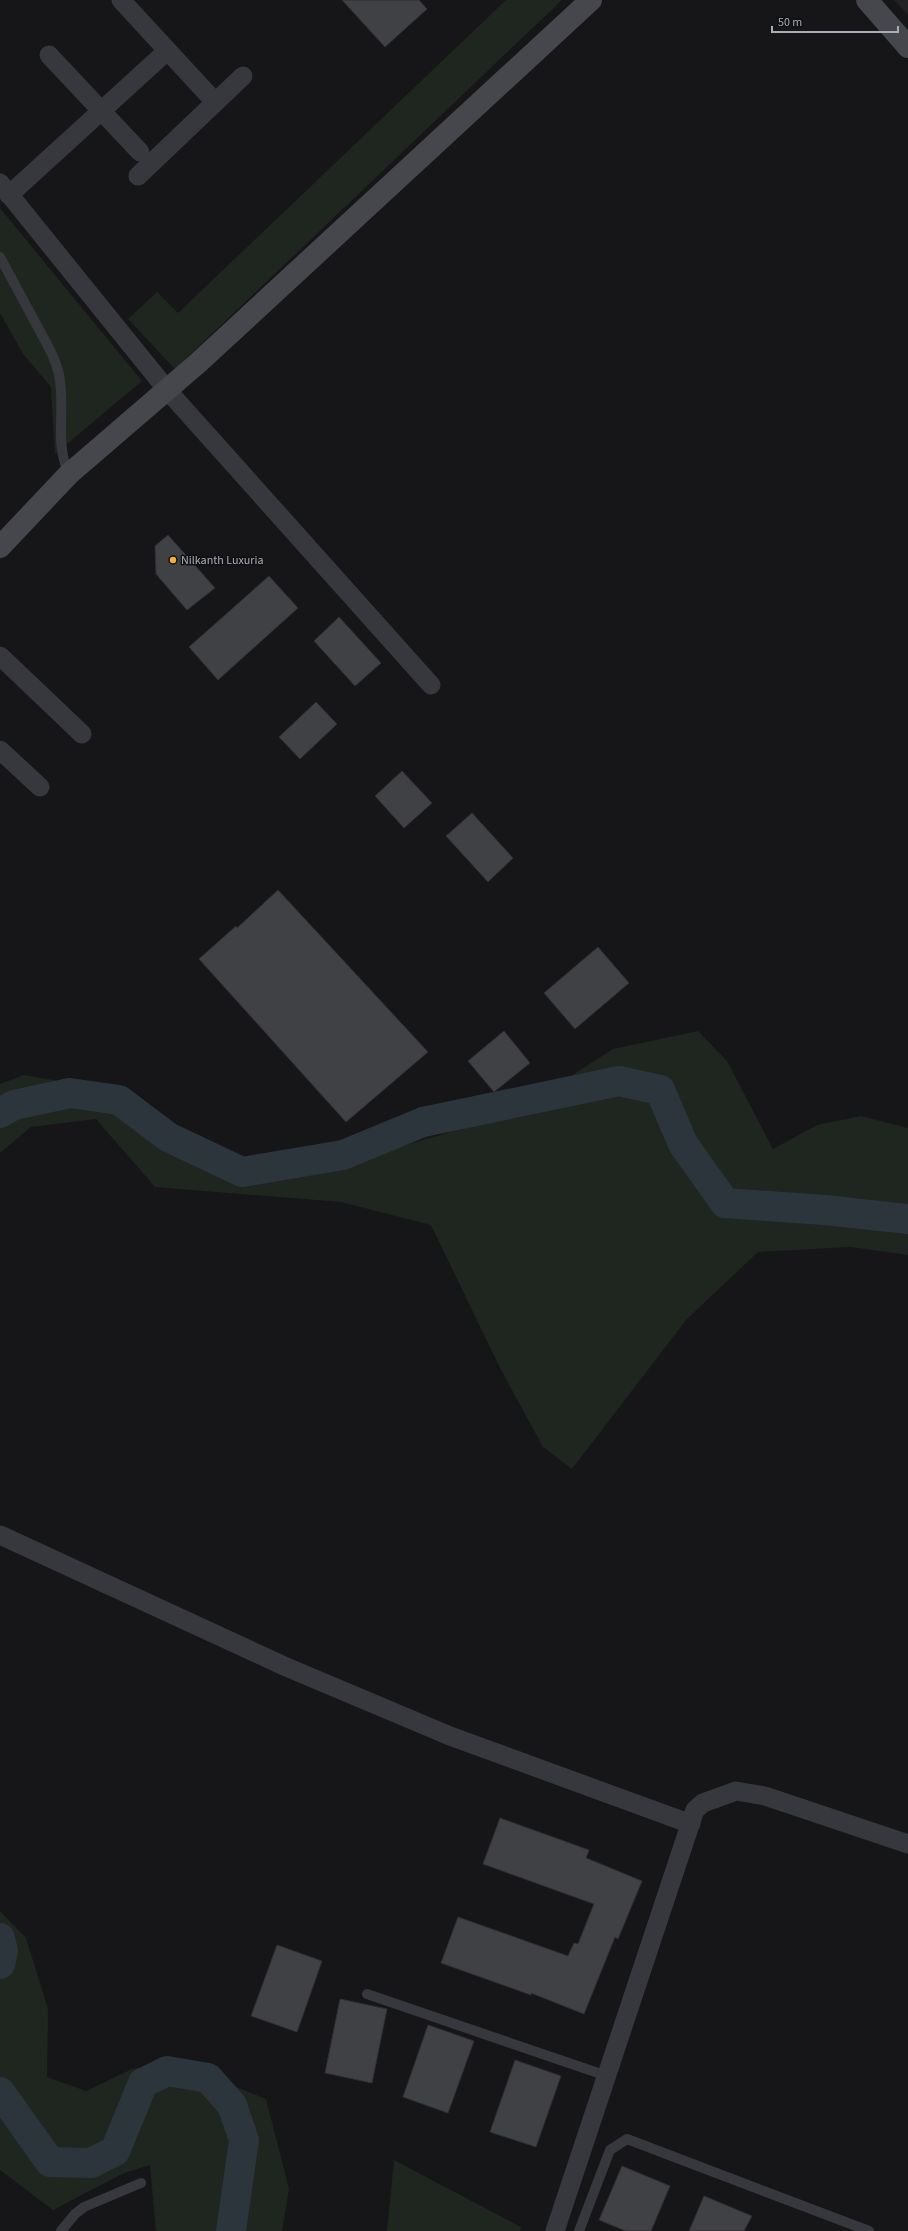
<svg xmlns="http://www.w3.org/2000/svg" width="908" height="2231" font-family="'Source Sans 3',sans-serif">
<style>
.built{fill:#222225}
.green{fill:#1e261f}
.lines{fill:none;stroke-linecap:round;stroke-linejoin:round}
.river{stroke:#2c353c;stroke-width:30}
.building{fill:#404145;stroke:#303034}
.lane{stroke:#37383d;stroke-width:10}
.street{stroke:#37383d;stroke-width:19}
.secondary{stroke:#45474d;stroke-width:22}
.poi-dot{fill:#f2b134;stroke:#111113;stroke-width:1.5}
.labels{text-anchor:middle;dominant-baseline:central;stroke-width:3;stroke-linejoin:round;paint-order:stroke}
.poi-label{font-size:12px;fill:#a8adb8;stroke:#111113;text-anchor:start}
</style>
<rect width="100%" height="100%" fill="#161618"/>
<path class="built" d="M 894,0 L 908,0 L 908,15 Z"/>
<path class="green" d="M 506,0 L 562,0 L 175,369 L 128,319 L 157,292 L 178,313 Z
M 0,208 L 142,381 L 55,454 L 51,387 L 23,354 L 0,313 Z
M 698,1031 L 727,1061 L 773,1149 L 817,1125 L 861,1116 L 908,1128 L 908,1255 L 851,1247 L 758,1252 L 686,1320 L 572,1469 L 543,1447 L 500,1368 L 431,1225 L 341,1202 L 155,1187 L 96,1119 L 31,1127 L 0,1153 L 0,1084 L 24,1075 L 111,1090 L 161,1150 L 239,1179 L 299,1171 L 402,1146 L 510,1115 L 613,1049 Z
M 0,1911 L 26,1938 L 48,2009 L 47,2077 L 86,2091 L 132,2069 L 175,2062 L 266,2099 L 289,2189 L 282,2231 L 156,2231 L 150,2165 L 124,2173 L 53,2210 L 0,2170 Z
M 394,2160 L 521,2227 L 520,2231 L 387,2231 Z"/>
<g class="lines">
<path class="river" d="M 0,1113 L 14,1105 L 70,1093 L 119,1100 L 168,1137 L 242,1172 L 343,1155 L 423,1122 L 619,1081 L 660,1090 L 683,1144 L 725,1203 L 825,1210 L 908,1219
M 0,1938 L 3,1951 L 0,1964
M 0,2092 L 50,2162 L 91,2163 L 115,2151 L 143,2083 L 167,2071 L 208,2078 L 232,2105 L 244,2140 L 231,2231"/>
</g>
<path class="building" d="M 342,0 L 419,0 L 427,9 L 385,47 Z
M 168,535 L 215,588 L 187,610 L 156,574 L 155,546 Z
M 269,576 L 298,608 L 218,680 L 189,647 Z
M 339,617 L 381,663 L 355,686 L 314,641 Z
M 316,702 L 337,724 L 300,759 L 279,737 Z
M 402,771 L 432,803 L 404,828 L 375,796 Z
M 472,813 L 513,858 L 488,882 L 446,836 Z
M 278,890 L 428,1052 L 346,1122 L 199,959 L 236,926 L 237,928 Z
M 598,947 L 629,983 L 575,1029 L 544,993 Z
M 504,1031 L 530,1063 L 494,1092 L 468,1061 Z
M 500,1818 L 589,1850 L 586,1858 L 642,1881 L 618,1939 L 615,1937 L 584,2014 L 531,1993 L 531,1995 L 441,1963 L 458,1917 L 568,1956 L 574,1943 L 578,1944 L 594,1904 L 483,1864 Z
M 277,1945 L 322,1961 L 297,2032 L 251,2016 Z
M 340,1999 L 387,2009 L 372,2083 L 325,2073 Z
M 428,2025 L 474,2041 L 448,2113 L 403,2097 Z
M 515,2060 L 561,2076 L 536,2147 L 490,2132 Z
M 622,2166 L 670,2186 L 651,2231 L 626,2231 L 599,2220 Z
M 704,2196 L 752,2216 L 744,2231 L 689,2231 Z"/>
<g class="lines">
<path class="lane" d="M 0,257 C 12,279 23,300 35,322 C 44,339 55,356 59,375 C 66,409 54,443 69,474
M 367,1994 L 607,2076
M 61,2231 L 75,2214 L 84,2207 L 141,2183
M 579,2231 L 610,2150 L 627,2139 L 869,2231"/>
<path class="street" d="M 121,0 L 215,102
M 49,55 L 140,152
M 138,176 L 243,76
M 0,183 L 168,391 L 431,685
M 9,195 L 167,51
M 0,656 L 82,734
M 0,750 L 40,787
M 0,1535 L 284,1666 L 450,1736 L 691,1824
M 555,2231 L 695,1810 L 703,1803 L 736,1791 L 765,1796 L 908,1844"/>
<path class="secondary" d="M 867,0 L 908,47
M 0,547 L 69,474 L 198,363 L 591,0"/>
</g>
<circle class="poi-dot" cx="173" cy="560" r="4"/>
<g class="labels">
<g class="poi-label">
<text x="181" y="560">Nilkanth Luxuria</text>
</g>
</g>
<path d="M772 26v6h126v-6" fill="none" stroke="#a8adb8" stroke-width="2"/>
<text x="778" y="26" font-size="12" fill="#a8adb8" stroke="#111113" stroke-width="3" paint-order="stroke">50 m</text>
</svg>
